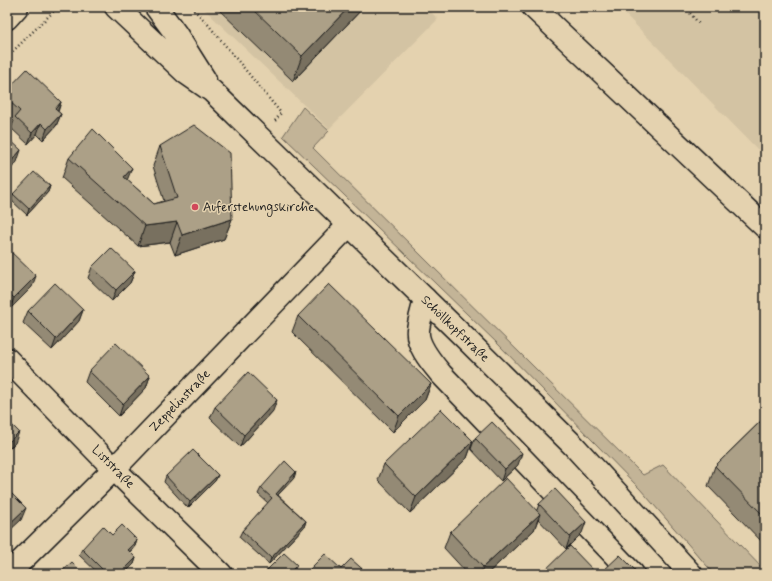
<svg xmlns="http://www.w3.org/2000/svg" width="772" height="581" font-family="Mynerve,sans-serif">
<style>
.built{fill:#d3c3a3}
.green{fill:#c3b497;stroke:#70685a}
.lines{fill:none;stroke-linecap:round;stroke-linejoin:round}
.minor-casing{stroke:#1c1c1c;stroke-width:25}
.major-casing{stroke:#1c1c1c;stroke-width:25}
.path{stroke:#1c1c1c;stroke-width:2.5;stroke-dasharray:1 3;stroke-linecap:butt}
.minor{stroke:#e4d2af;stroke-width:22}
.major{stroke:#e4d2af;stroke-width:22}
.wall{fill:#948a74;stroke:#1c1c1c}
.shaded-wall{fill:#78705e;stroke:#1c1c1c}
.building{fill:#aca087;stroke:#1c1c1c}
.poi-dot{fill:#d1495b;stroke:#e4d2af;stroke-width:1.5}
.labels{text-anchor:middle;dominant-baseline:central;stroke-width:3;stroke-linejoin:round;paint-order:stroke}
.poi-label{font-size:13px;fill:#1c1c1c;stroke:#e4d2af;text-anchor:start}
.street-label{font-size:13px;fill:#1c1c1c;stroke:#e4d2af}
</style>
<rect width="100%" height="100%" fill="#e4d2af"/>
<filter id="ink" filterUnits="userSpaceOnUse"><feTurbulence type="fractalNoise" baseFrequency=".025" numOctaves="2"/><feDisplacementMap in="SourceGraphic" scale="8" xChannelSelector="R" yChannelSelector="G"/><feConvolveMatrix kernelMatrix="1 2 1 2 8 2 1 2 1" color-interpolation-filters="sRGB"/></filter>
<g filter="url(#ink)">
<path class="built" d="M 202,7 L 426,7 L 438,19 L 329,129 Z
M 618,7 L 765,7 L 765,157 Z"/>
<path class="green" d="M 303,107 L 329,131 L 313,148 L 643,475 L 663,465 L 765,571 L 765,574 L 714,574 L 640,489 L 498,344 L 283,136 Z"/>
<g class="lines">
<g class="minor-casing">
<path id="minor" d="M 533,7 L 765,227
M 425,299 C 423,309 419,320 418,330 C 416,345 432,363 441,374 L 633,574
M 7,359 L 114,469 L 221,574
M 8,574 L 114,469 L 349,225"/>
</g>
<g class="major-casing">
<path id="major" d="M 116,7 L 186,73 L 212,91 L 463,336 L 573,445 L 691,574
M 156,7 L 176,34 L 205,80
M 7,18 L 17,7"/>
</g>
<path class="path" d="M 191,7 L 206,22 L 281,113 L 275,121
M 685,7 L 700,25
M 7,57 L 58,7"/>
<use href="#minor" class="minor"/>
<use href="#major" class="major"/>
</g>
<path class="wall" d="M 216,7 L 364,7 L 293,81 Z
M 7,90 L 61,102 L 58,112 L 61,114 L 56,126 L 43,140 L 37,134 L 28,144 L 11,128 L 14,121 L 7,114 Z
M 160,146 L 232,219 L 224,239 L 175,255 L 170,242 L 138,246 L 62,178 L 69,158 L 127,180 L 154,204 L 164,201 L 153,166 Z
M 50,186 L 48,192 L 27,215 L 11,200 L 13,194 Z
M 7,252 L 32,287 L 10,309 L 7,307 Z
M 92,267 L 135,271 L 130,283 L 112,301 L 88,278 Z
M 83,310 L 79,321 L 52,350 L 23,323 L 28,311 Z
M 298,316 L 431,384 L 425,400 L 393,432 L 292,332 Z
M 89,371 L 150,376 L 146,388 L 119,416 L 85,382 Z
M 215,407 L 273,411 L 240,447 L 210,418 Z
M 765,417 L 765,545 L 708,486 L 715,466 Z
M 475,438 L 518,465 L 501,481 L 471,449 Z
M 473,441 L 467,458 L 410,513 L 378,480 L 384,464 Z
M 218,475 L 215,481 L 188,508 L 164,482 L 166,476 Z
M 294,478 L 278,495 L 306,521 L 304,527 L 269,564 L 239,537 L 242,531 L 268,503 L 258,494 L 261,488 Z
M 539,504 L 582,533 L 566,549 L 538,519 L 534,530 L 487,574 L 468,574 L 444,548 L 450,532 L 537,510 Z
M 112,535 L 137,540 L 135,546 L 130,552 L 136,558 L 134,564 L 124,574 L 99,574 L 79,555 L 82,549 Z
M 267,570 L 294,571 L 292,574 L 266,574 Z
M 603,571 L 639,574 L 602,574 Z"/>
<path class="shaded-wall" d="M 349,7 L 364,7 L 293,81 L 302,56 Z
M 61,102 L 57,113 L 55,109 Z
M 61,114 L 56,126 L 43,140 L 47,129 Z
M 41,123 L 37,134 L 28,144 L 32,133 Z
M 21,150 L 17,162 L 7,173 L 7,166 Z
M 132,168 L 124,188 L 124,177 Z
M 50,186 L 48,192 L 27,215 L 29,209 Z
M 232,219 L 224,239 L 175,255 L 182,235 Z
M 177,222 L 170,242 L 138,246 L 145,226 Z
M 135,271 L 130,283 L 112,301 L 116,290 Z
M 36,276 L 32,287 L 10,309 L 14,298 Z
M 83,310 L 79,321 L 52,350 L 56,339 Z
M 150,376 L 146,388 L 119,416 L 123,404 Z
M 431,384 L 425,400 L 393,432 L 399,416 Z
M 277,400 L 273,411 L 240,447 L 244,435 Z
M 19,432 L 15,443 L 7,451 L 7,444 Z
M 473,441 L 467,458 L 410,513 L 416,497 Z
M 522,453 L 518,465 L 501,481 L 505,469 Z
M 296,472 L 294,478 L 274,499 L 276,494 Z
M 218,475 L 215,481 L 188,508 L 190,502 Z
M 26,508 L 21,520 L 7,533 L 7,526 Z
M 540,514 L 534,530 L 487,574 L 481,574 L 483,567 Z
M 306,521 L 304,527 L 269,564 L 271,558 Z
M 586,522 L 582,533 L 566,549 L 570,537 Z
M 137,540 L 135,546 L 126,556 L 128,550 Z
M 136,558 L 134,564 L 124,574 L 120,574 Z
M 297,565 L 294,571 L 292,574 L 288,574 Z"/>
<path class="building" d="M 251,7 L 349,7 L 302,56 Z
M 27,69 L 61,102 L 55,109 L 61,114 L 47,129 L 41,123 L 32,133 L 15,117 L 20,111 L 7,99 L 7,90 Z
M 194,125 L 230,153 L 232,219 L 182,235 L 177,222 L 145,226 L 69,158 L 93,129 L 132,168 L 124,177 L 154,204 L 177,198 L 160,146 Z
M 7,137 L 21,150 L 7,166 Z
M 34,172 L 50,186 L 29,209 L 13,194 Z
M 111,248 L 135,271 L 116,290 L 92,267 Z
M 9,250 L 36,276 L 14,298 L 7,291 L 7,252 Z
M 55,283 L 83,310 L 56,339 L 28,311 Z
M 329,284 L 431,384 L 399,416 L 298,316 Z
M 116,343 L 150,376 L 123,404 L 89,371 Z
M 248,372 L 277,400 L 244,435 L 215,407 Z
M 441,409 L 473,441 L 416,497 L 384,464 Z
M 765,417 L 765,517 L 715,466 Z
M 7,420 L 19,432 L 7,444 Z
M 492,422 L 522,453 L 505,469 L 475,438 Z
M 193,450 L 218,475 L 190,502 L 166,476 Z
M 285,461 L 296,472 L 276,494 L 306,521 L 271,558 L 242,531 L 272,498 L 261,488 Z
M 506,478 L 540,514 L 483,567 L 450,532 Z
M 7,489 L 26,508 L 7,526 Z
M 555,489 L 586,522 L 570,537 L 539,504 Z
M 122,525 L 137,540 L 128,550 L 136,558 L 120,574 L 107,574 L 82,549 L 103,526 L 112,535 Z
M 570,546 L 597,574 L 541,574 Z
M 284,553 L 297,565 L 288,574 L 271,574 L 267,570 Z
M 325,554 L 341,569 L 351,559 L 368,574 L 305,574 Z
M 620,555 L 639,574 L 607,574 L 603,571 Z
M 72,562 L 84,574 L 59,574 Z"/>
</g>
<circle class="poi-dot" cx="195" cy="207" r="4"/>
<g class="labels">
<g class="poi-label">
<text x="203" y="207">Auferstehungskirche</text>
</g>
<g class="street-label">
<text transform="translate(455 329) rotate(44)">Schöllkopfstraße</text>
<text transform="translate(180 401) rotate(-46)">Zeppelinstraße</text>
<text transform="translate(113 467) rotate(45)">Liststraße</text>
</g>
</g>
<rect width="772" height="581" fill="none" stroke="#e4d2af" stroke-width="24"/>
<rect x="12" y="12" width="748" height="557" fill="none" stroke="#1c1c1c" stroke-width="1.5" filter="url(#ink)"/>
</svg>
